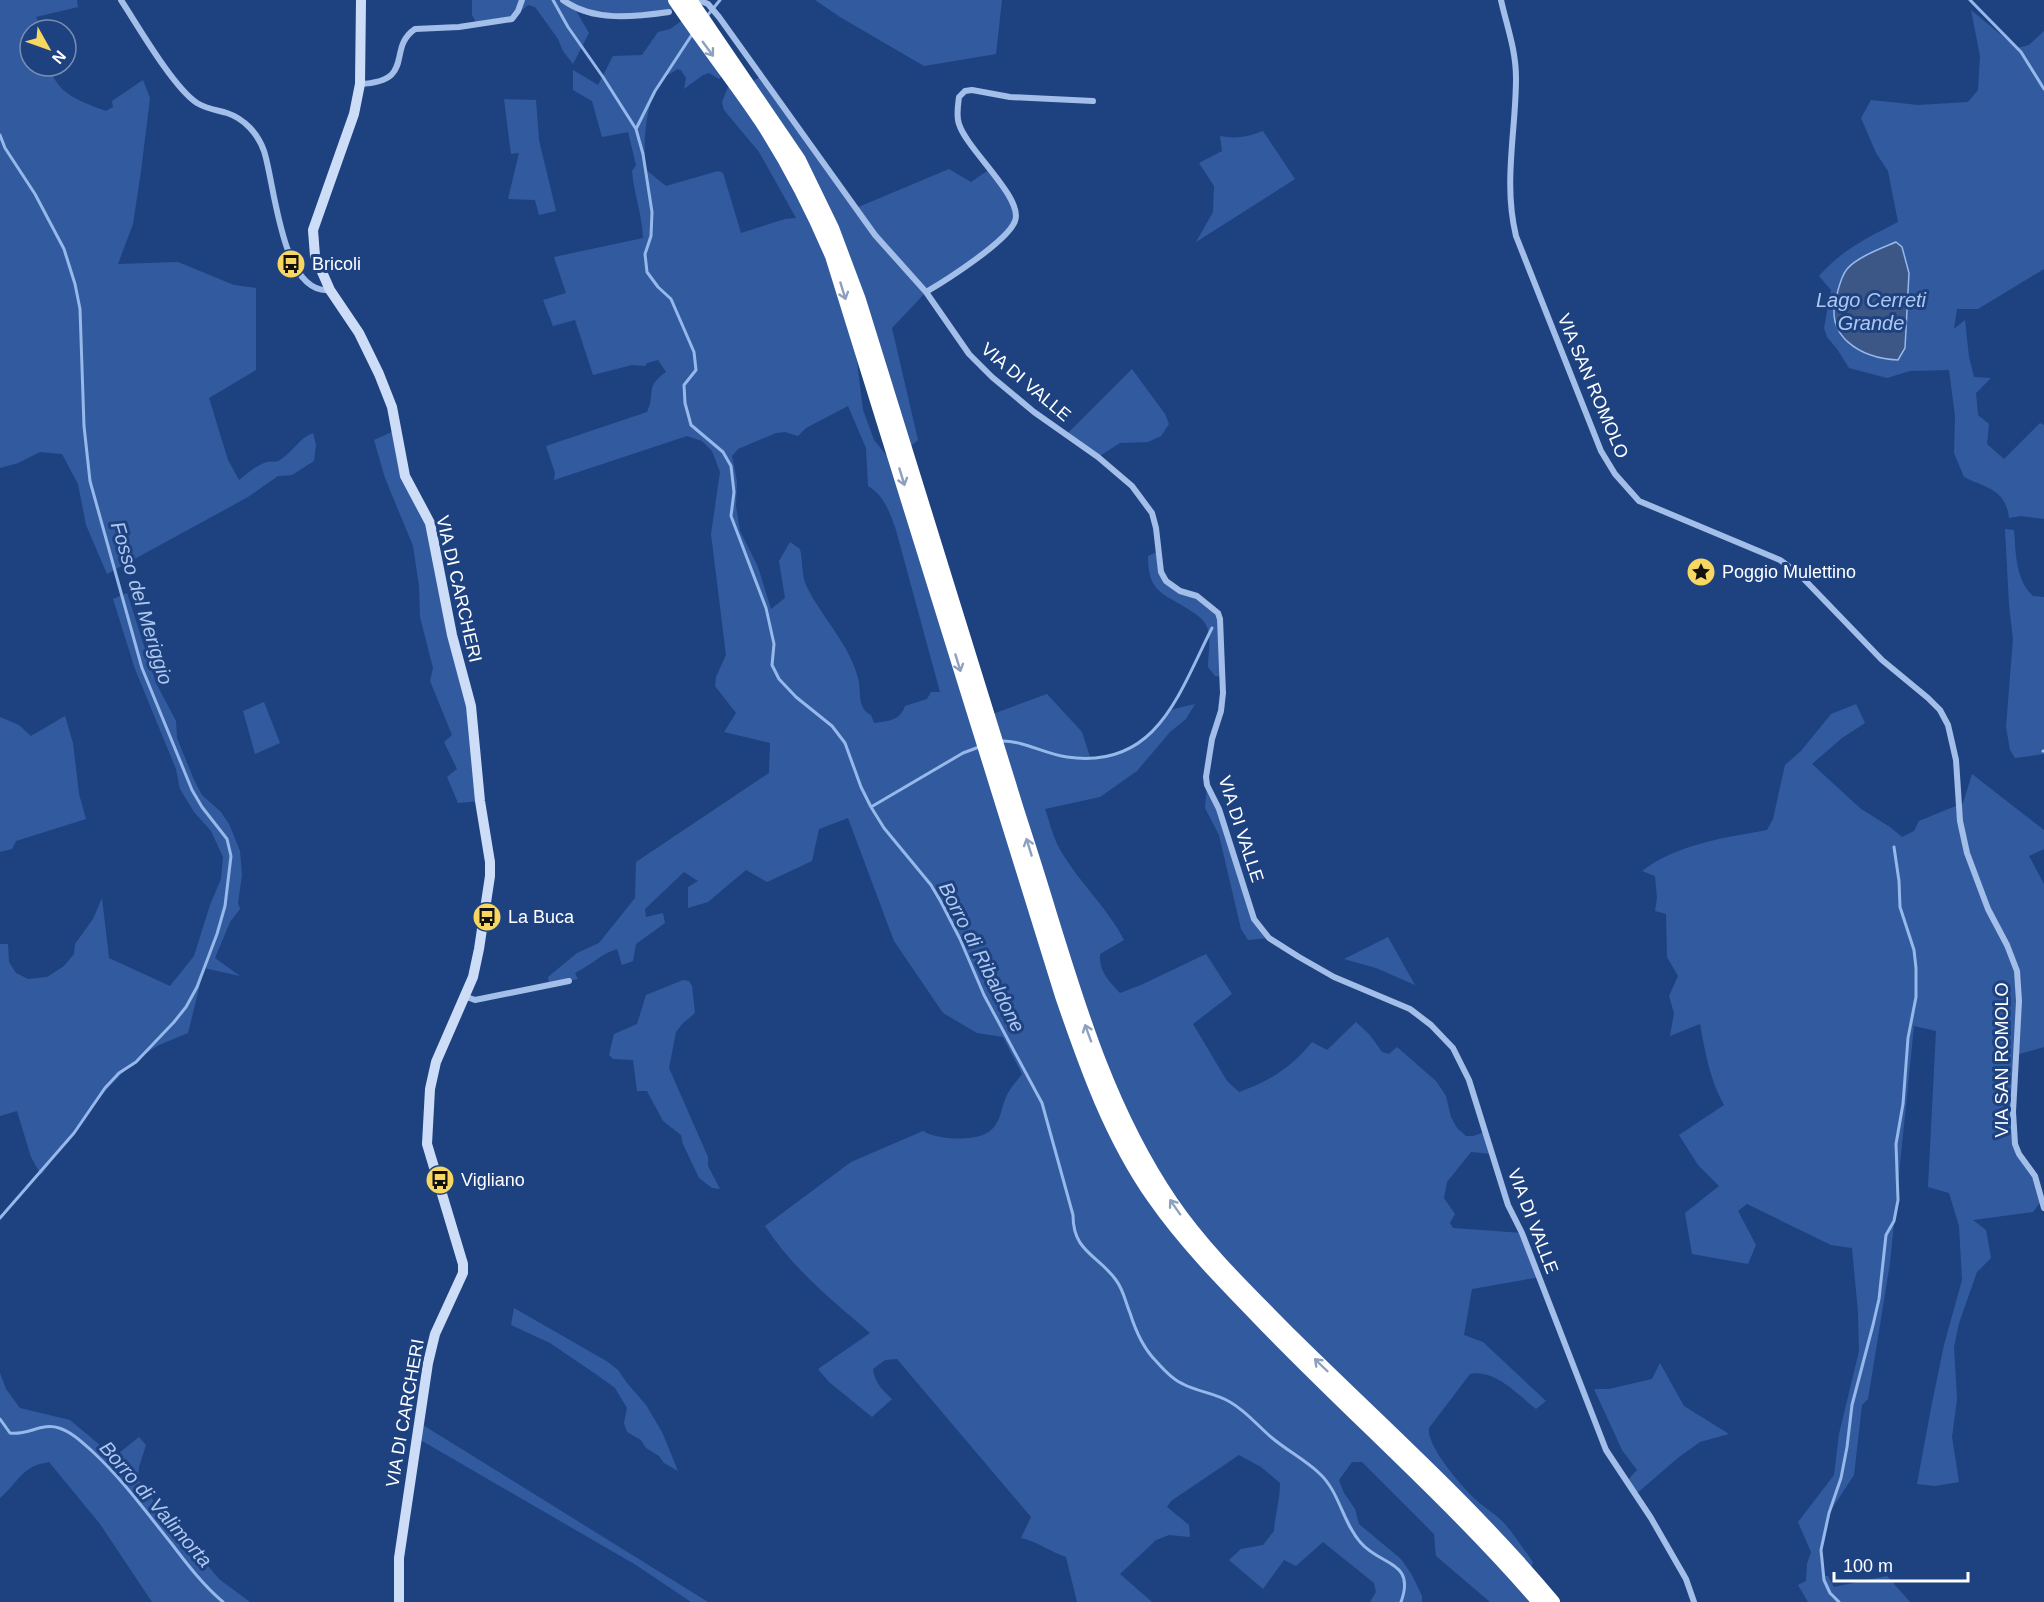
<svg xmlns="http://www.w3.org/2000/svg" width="2044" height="1602" font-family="Helvetica,sans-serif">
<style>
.green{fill:#325b9f;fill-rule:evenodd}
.water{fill:#3c5785;stroke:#96b8ea;stroke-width:1.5}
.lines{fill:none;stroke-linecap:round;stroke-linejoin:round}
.stream{stroke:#96b8ea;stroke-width:3}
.street{stroke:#a3bee8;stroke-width:6}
.secondary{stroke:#ceddf7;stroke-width:10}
.highway{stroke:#fff;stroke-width:14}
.oneway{stroke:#8ea0c0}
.labels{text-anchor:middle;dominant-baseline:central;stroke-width:6;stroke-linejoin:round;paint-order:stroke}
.poi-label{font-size:18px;fill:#fff;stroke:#1e4280;text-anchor:start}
.street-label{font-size:18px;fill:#fff;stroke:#1e4280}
.water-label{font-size:20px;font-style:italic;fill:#aec8f0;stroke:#1e4280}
</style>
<rect width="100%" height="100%" fill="#1e4280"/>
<path class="green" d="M 0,0 L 77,0 L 78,7 L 36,17 L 42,30 L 30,30 L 30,66 L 50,66 C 55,94 82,102 106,111 L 113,107 L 112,101 L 143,80 L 150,98 L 141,171 L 133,224 L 118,264 L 178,262 L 234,285 L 256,288 L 256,370 L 209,398 L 228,460 L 239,480 C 247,474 256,465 267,462 C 272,461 275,463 280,460 C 294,451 298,439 313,433 L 316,445 L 314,461 L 292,475 L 278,476 L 248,497 L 107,574 L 86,525 L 78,484 L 62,454 L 40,452 L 18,463 L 0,468 Z
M 472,0 L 675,0 L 680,8 C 647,19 609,14 575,9 L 589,33 L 573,64 L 563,51 L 558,39 L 535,7 L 528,5 L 512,19 L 477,24 L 472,15 Z
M 815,0 L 1002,0 L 996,54 L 924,66 L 840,17 Z
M 1971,10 L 2017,48 L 2029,45 L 2044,31 L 2044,269 L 1978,309 L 1957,309 L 1954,329 L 1965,320 L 1969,357 L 1974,377 L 1991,378 L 1976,393 L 1978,415 L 1989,424 L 1987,444 L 2004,459 L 2040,423 L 2044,425 L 2044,519 L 2021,516 L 2009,518 C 2006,489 1986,488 1964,477 L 1954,453 L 1955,416 L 1949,370 L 1910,371 L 1887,378 L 1849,368 L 1837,349 L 1827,337 L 1824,328 L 1831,290 L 1819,276 C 1843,249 1867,238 1898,222 L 1888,171 L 1876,153 L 1861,118 L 1871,100 L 1918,105 L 1968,102 L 1978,90 L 1980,56 ZM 1893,244 L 1898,360 L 1875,356 L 1834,301 L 1845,271 L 1868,255 Z
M 687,17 L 726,73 L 719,79 L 709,73 L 703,75 L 684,89 L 686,78 L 681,70 L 677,69 C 673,73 666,75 662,79 C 646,96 642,148 646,170 L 666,186 L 718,171 L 723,173 L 741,233 L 785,219 L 796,218 L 759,152 L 724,110 L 722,102 L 731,80 L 810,205 L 856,354 L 863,410 L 874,440 L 901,473 L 1062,996 L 1140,1177 L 1539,1602 L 1490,1602 L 1436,1556 L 1434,1534 L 1362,1462 L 1352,1462 L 1339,1480 L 1344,1493 L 1355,1509 L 1359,1524 L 1401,1559 L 1412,1575 L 1422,1596 L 1422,1602 L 1370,1602 L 1376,1592 L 1374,1583 L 1323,1542 L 1296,1566 L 1284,1560 L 1263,1589 L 1229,1560 L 1241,1549 L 1263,1545 L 1274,1531 C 1275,1515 1280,1500 1280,1483 L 1261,1467 L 1239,1455 L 1171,1501 L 1167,1507 L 1189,1525 L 1190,1537 L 1169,1535 L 1156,1540 L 1120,1574 L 1152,1602 L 1077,1602 L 1066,1557 C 1050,1552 1037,1541 1021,1538 L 1031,1517 L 897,1359 L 885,1360 L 873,1369 C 874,1382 883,1391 892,1399 L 872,1417 L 829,1382 L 818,1369 L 870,1333 C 832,1300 793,1269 765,1226 L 851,1162 L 923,1131 C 937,1140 977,1142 990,1131 C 1001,1122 1001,1108 1006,1097 C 1009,1089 1017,1081 1022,1074 L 1003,1037 L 977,1033 L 943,1013 L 894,941 L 848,818 L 819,829 L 812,861 L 767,882 L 746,870 L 708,902 L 688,908 L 688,887 L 698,881 L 684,872 L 645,909 L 646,917 L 663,913 L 665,923 L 636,944 L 633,961 L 622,965 L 617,949 C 602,953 590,966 575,973 L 578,979 L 549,985 L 548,977 L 577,953 L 599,943 L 635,898 L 636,862 L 769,773 L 770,743 L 724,732 L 736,713 L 715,686 L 716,677 L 726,655 L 711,534 L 720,472 L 712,451 L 702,441 L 687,436 L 554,480 L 555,473 L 546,446 L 647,412 C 656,393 644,387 666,372 L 658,360 L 647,363 L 645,366 L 632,365 L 593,375 L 575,320 L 553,326 L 543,300 L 566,293 L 554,257 L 643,238 C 642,214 634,194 632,171 L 636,165 L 628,132 L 602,137 L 592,101 L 573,90 L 573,70 L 598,85 L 613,56 L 642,55 L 658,32 L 670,29 ZM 848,406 L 866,448 L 868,486 C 884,495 890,513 896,530 L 940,692 L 931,692 L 927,699 L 905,706 C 900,721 888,721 874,723 L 871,715 C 856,707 862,693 858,678 C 849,643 821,617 806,585 C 801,573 803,561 800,549 L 790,542 L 779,561 L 785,598 L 771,609 L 758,567 L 740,531 L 736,506 L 737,481 L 732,456 L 738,449 L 776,433 L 785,432 L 798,436 L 806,428 Z
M 760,77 L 856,208 L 949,169 L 971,182 L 990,169 L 1017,210 L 1005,237 L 926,292 L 892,328 L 918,440 L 906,450 L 859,300 L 748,84 Z
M 504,99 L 536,100 L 539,140 L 556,211 L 539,215 L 535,200 L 508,199 L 519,153 L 511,154 Z
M 1263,131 L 1295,179 L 1196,242 L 1213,212 L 1214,186 L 1199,163 L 1222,151 L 1220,136 C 1236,139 1248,137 1263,131 Z
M 1132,369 L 1165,414 L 1169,424 L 1161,436 L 1148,442 L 1120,443 L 1098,457 L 1066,435 Z
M 396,430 L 405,476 L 430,523 L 471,706 L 480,801 L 458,803 L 447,777 L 457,769 L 444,742 L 452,735 L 430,681 L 433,668 L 420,617 L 419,586 L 413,546 L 385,478 L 374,440 Z
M 2005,529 L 2014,530 C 2016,553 2015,579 2033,596 L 2044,597 L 2044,754 L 2015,758 L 2010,750 L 2006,727 L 2013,639 L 2009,605 Z
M 1159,551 L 1166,582 L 1197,596 L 1218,613 L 1223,677 L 1215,676 L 1208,667 C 1208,655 1211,642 1208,630 C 1206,622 1200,617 1194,613 C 1166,593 1148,596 1148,556 Z
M 127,593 L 156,683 L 176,721 L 177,738 L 194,780 L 202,795 L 221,812 L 229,824 L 240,851 L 242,875 L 238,903 L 240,909 L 230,922 L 215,958 L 240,976 L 204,968 L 188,1033 C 177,1038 164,1042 154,1048 C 107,1078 75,1131 41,1175 L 31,1157 L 17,1111 L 0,1116 L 0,944 L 8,944 L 9,962 L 16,973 L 28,979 L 47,977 L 64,966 L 74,954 L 75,944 L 93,919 L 102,898 L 109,958 L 170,986 L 194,956 L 210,905 L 221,879 L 223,857 L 211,831 L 194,812 L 180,789 L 176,769 L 135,669 L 113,599 Z
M 1047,694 L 1082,732 L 1091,760 C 1126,752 1151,742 1170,710 L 1195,704 L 1186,719 L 1170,732 L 1137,771 L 1100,797 L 1045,809 C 1049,820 1052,833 1057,844 C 1075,879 1106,905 1124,940 L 1100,954 C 1099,972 1109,981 1120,993 L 1141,985 L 1206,954 L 1232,994 L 1193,1024 L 1227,1081 L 1239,1092 C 1269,1082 1293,1066 1312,1042 L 1327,1050 L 1356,1022 L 1370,1035 L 1382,1052 L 1389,1054 L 1397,1047 L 1436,1081 L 1446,1096 L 1451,1117 L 1457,1128 L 1466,1136 L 1473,1136 L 1485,1132 L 1492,1154 L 1471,1152 L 1447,1182 L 1444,1198 L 1455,1214 L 1450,1223 L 1453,1228 L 1522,1233 L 1540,1277 L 1472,1289 L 1464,1335 L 1483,1342 L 1546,1401 L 1536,1409 C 1517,1394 1495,1369 1470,1374 L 1429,1428 C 1426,1446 1463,1488 1476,1500 C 1486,1509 1497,1515 1505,1524 C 1515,1536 1524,1550 1533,1562 L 1529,1574 L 1211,1252 L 1121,1116 L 987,716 Z
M 264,702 L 280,743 L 255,754 L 243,711 Z
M 1856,704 L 1865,723 L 1842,738 L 1812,764 L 1861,809 L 1890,827 L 1902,837 L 1914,831 L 1919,821 L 1963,803 L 1972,774 L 2044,830 L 2044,849 L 2029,856 L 2044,884 L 2044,1047 L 2016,1055 L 2015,1144 L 2035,1176 L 2042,1200 L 2033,1212 L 1973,1220 L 1986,1230 L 1991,1258 L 1977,1272 L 1959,1323 L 1954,1347 L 1957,1399 L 1952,1437 L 1959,1482 L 1935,1486 L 1917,1484 L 1931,1408 L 1944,1345 L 1962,1280 L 1959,1226 L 1949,1193 L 1928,1187 L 1936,1031 L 1914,1026 L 1890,1263 L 1868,1399 L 1862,1405 L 1854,1475 L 1829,1513 L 1824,1534 L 1821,1550 L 1823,1576 L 1828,1576 L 1834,1587 L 1887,1576 L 1910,1602 L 1808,1602 L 1798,1585 L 1806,1581 L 1807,1564 L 1811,1552 L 1798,1522 L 1834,1475 L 1839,1434 L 1859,1351 L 1858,1312 L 1852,1248 L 1831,1245 L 1747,1204 L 1738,1211 L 1756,1245 L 1748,1264 L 1692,1254 L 1685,1213 L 1719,1186 L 1698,1165 L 1679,1135 L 1724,1105 C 1710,1080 1705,1052 1700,1024 L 1670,1036 L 1674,1013 L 1669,996 L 1678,976 L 1667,957 L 1666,914 L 1655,911 L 1657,898 L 1655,876 L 1642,871 C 1677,844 1724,838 1767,830 L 1773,819 L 1785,765 L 1801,751 L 1831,714 Z
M 65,716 L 73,743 L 79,794 L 86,819 L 16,841 L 12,849 L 0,852 L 0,717 L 19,725 L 31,736 Z
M 1207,785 L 1219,809 L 1254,919 L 1269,938 L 1248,940 L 1241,929 L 1219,835 L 1205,808 Z
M 1388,937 L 1415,985 L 1376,968 L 1344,959 Z
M 683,980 L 689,981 L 692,986 L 695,1013 L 682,1024 L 676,1032 L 669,1068 L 708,1157 L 708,1166 L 720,1189 L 712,1188 L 699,1178 L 683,1144 L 681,1135 L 663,1121 L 647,1091 L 637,1091 L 633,1060 L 613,1059 L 609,1055 L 614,1034 L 637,1024 L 646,995 Z
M 514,1308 L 608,1362 L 618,1370 L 627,1383 L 646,1405 L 662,1432 L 678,1471 L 664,1463 L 659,1456 L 646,1448 L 641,1440 L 627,1432 L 624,1423 L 627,1408 L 615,1388 L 600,1377 L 550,1343 L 511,1325 Z
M 1660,1363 L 1684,1406 L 1729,1434 L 1700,1442 L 1679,1457 L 1636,1494 L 1627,1481 L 1637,1470 L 1622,1450 L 1594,1389 L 1609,1389 L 1652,1379 Z
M 0,1373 L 6,1389 L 20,1408 L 70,1420 L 114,1457 L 139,1437 L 146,1445 L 139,1467 L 138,1479 L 155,1503 L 174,1519 L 203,1560 L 219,1579 L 250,1602 L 152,1602 L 100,1524 L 49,1462 C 21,1466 19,1482 0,1498 Z
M 418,1422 L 708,1602 L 691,1602 L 636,1565 L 424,1442 L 416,1437 Z"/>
<path class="water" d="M 1896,242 L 1902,247 L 1909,273 L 1905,348 L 1898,360 C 1861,358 1823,337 1837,294 C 1839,286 1842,275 1847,269 C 1857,257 1882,248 1896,242 Z"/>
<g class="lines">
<path class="stream" d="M 553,0 L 568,27 L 603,77 L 636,129 L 643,154 L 652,212 L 651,236 L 645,254 L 647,272 L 658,287 L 671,299 L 694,352 L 696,370 L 684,385 L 685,403 L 691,425 L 723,452 L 731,466 L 734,492 L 731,516 L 766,608 L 774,644 L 772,665 L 779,679 L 796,697 L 832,726 L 845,743 L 861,787 L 871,807 L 884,828 L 931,885 L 941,902 L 960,939 L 984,995 L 1042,1103 L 1073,1215 C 1073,1252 1097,1254 1116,1280 C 1124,1291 1125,1301 1130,1313 C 1135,1329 1144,1349 1156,1361 C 1163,1369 1173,1380 1183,1384 C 1198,1392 1215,1393 1230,1402 C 1246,1411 1258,1426 1271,1437 C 1286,1450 1304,1459 1319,1473 C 1340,1492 1342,1522 1361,1543 C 1381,1566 1416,1561 1401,1602
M 1970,0 L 2021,52 L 2044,89
M 707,16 L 720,0
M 636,129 L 655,91 L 693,33
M 0,135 L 5,148 L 35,194 L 64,249 L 75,284 L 80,309 L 84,426 L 90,481 L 142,668 L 192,790 L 202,807 L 227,839 L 231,856 L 225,906 L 217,934 L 197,987 L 186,1007 L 174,1022 L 136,1062 L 119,1073 L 105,1088 L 74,1133 L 0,1218
M 1000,741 C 1023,740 1044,754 1067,757 C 1157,770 1179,693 1212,628
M 2043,751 L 2044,751
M 871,807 L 963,753 L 979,747
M 0,1419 L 10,1433 C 27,1436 42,1422 59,1428 C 72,1432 83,1443 93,1452 C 122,1479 146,1512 171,1543 C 187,1564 203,1585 223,1602
M 1839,1602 L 1830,1593 L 1824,1580 L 1821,1550 L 1829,1513 L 1841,1478 L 1847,1447 L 1852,1405 L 1873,1325 L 1879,1299 L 1886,1235 L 1894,1221 L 1898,1200 L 1896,1144 L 1903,1104 L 1908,1038 L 1916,997 L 1916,968 L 1914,950 L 1900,907 L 1899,881 L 1894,847"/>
<path class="street" d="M 121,0 C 138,26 173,87 197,103 C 207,109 217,110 227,113 C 245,119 258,134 264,151 C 275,184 281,295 330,290
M 563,0 C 593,22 634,17 669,12
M 1501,0 C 1507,27 1516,50 1516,78 C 1516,131 1503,183 1516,236 L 1601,451 L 1615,474 L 1639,501 L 1780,560 L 1799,574 L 1882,660 L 1928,698 L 1940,710 L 1948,725 L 1956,760 L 1960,821 L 1967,853 L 1988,909 L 2007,945 L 2017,971 L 2019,1001 L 2013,1112 L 2015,1144 L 2019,1154 L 2035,1176 L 2044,1208
M 701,1 L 708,4 L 719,17 L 875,235 L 926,292 L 969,354 L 992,377 L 1034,412 L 1098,457 L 1132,486 L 1152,513 L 1156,528 L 1161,572 L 1166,581 L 1180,591 L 1197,596 L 1218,613 L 1220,619 L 1223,693 L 1221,711 L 1212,739 L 1206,777 L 1207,785 L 1219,809 L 1254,919 L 1269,938 L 1299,957 L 1334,977 L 1410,1009 L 1431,1025 L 1453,1048 L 1469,1080 L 1508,1205 L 1522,1233 L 1606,1450 L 1651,1518 L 1686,1579 L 1694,1602
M 360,84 C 417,81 386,49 415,29 L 459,27 L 512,19 L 518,11 L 522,0
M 926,292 C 945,281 1008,241 1015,221 C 1024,198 967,150 959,124 C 956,116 958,105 959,97 L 965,91 L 972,90 L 1010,97 L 1093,101
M 464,996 L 475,1000 L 569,981"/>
<path class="secondary" d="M 361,0 L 360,84 L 354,114 L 313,230 L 315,256 L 330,290 L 359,333 L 379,374 L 392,407 L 405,476 L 430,523 L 452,635 L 471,706 L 480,801 L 490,862 L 490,876 L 479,949 L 473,977 L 436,1062 L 430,1089 L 427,1144 L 463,1264 L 463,1273 L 435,1334 L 428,1363 L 399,1558 L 399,1602"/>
<path class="highway" d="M 675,0 C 702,41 734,80 761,121 C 789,164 812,209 832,256 L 1062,996 C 1086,1066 1111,1137 1154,1198 C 1184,1241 1221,1279 1258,1317 C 1350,1413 1452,1501 1539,1602
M 690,0 L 799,160 L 832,228 L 859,300 C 915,481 970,663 1028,844 C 1068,967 1097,1093 1171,1202 C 1205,1252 1250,1294 1292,1337 C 1380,1424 1474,1507 1553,1602"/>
</g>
<defs><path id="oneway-shaft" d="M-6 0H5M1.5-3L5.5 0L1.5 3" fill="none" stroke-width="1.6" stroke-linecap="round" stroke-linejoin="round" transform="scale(1.5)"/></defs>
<g class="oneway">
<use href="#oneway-shaft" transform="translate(708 49) rotate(54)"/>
<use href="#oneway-shaft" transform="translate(843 291) rotate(73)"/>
<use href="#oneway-shaft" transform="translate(902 477) rotate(73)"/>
<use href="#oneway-shaft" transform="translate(958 663) rotate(73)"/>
<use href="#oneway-shaft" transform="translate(1029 847) rotate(-107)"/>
<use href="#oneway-shaft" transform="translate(1088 1033) rotate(-110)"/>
<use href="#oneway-shaft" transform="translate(1175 1207) rotate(-125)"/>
<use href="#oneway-shaft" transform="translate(1321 1365) rotate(-136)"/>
</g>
<defs>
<g id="bus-disc" transform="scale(1.5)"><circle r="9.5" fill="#f7d662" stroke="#1e4280"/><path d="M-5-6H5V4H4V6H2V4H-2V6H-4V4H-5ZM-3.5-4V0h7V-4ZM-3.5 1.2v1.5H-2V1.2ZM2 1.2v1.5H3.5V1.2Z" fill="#111"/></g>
<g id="sight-disc" transform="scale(1.5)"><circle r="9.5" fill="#f7d662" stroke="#1e4280"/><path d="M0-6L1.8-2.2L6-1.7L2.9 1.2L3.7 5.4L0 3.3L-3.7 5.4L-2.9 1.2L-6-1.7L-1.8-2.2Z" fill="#111"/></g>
</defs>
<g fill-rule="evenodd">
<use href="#bus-disc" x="291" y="264"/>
<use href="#sight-disc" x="1701" y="572"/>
<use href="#bus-disc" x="487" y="917"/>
<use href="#bus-disc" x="440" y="1180"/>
</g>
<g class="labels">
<g class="poi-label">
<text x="312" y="264">Bricoli</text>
<text x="1722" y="572">Poggio Mulettino</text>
<text x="508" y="917">La Buca</text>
<text x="461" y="1180">Vigliano</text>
</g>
<g class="street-label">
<text transform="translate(1026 382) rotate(40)">VIA DI VALLE</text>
<text transform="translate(1593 386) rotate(67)">VIA SAN ROMOLO</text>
<text transform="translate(459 589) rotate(77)">VIA DI CARCHERI</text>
<text transform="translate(1241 829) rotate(72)">VIA DI VALLE</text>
<text transform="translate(2002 1060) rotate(-90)">VIA SAN ROMOLO</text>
<text transform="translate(1533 1221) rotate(69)">VIA DI VALLE</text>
<text transform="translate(405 1413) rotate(-80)">VIA DI CARCHERI</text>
</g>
<g class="water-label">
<text x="1871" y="300">Lago Cerreti<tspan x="1871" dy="23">Grande</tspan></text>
<text transform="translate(142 603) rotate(73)">Fosso del Meriggio</text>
<text transform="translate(982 957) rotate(63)">Borro di Ribaldone</text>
<text transform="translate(156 1504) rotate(49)">Borro di Valimorta</text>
</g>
</g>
<g transform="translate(48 48) rotate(130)"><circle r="28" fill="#1e4280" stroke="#788eb3" stroke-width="1.5"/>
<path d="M0-4.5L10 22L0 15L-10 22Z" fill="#f7d662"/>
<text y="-9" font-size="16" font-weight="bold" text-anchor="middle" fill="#ffffff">N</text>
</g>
<path d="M1834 1572v9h134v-9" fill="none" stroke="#ffffff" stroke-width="3"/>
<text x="1843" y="1572" font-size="18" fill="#ffffff" stroke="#1e4280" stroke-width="4.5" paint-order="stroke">100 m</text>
</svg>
